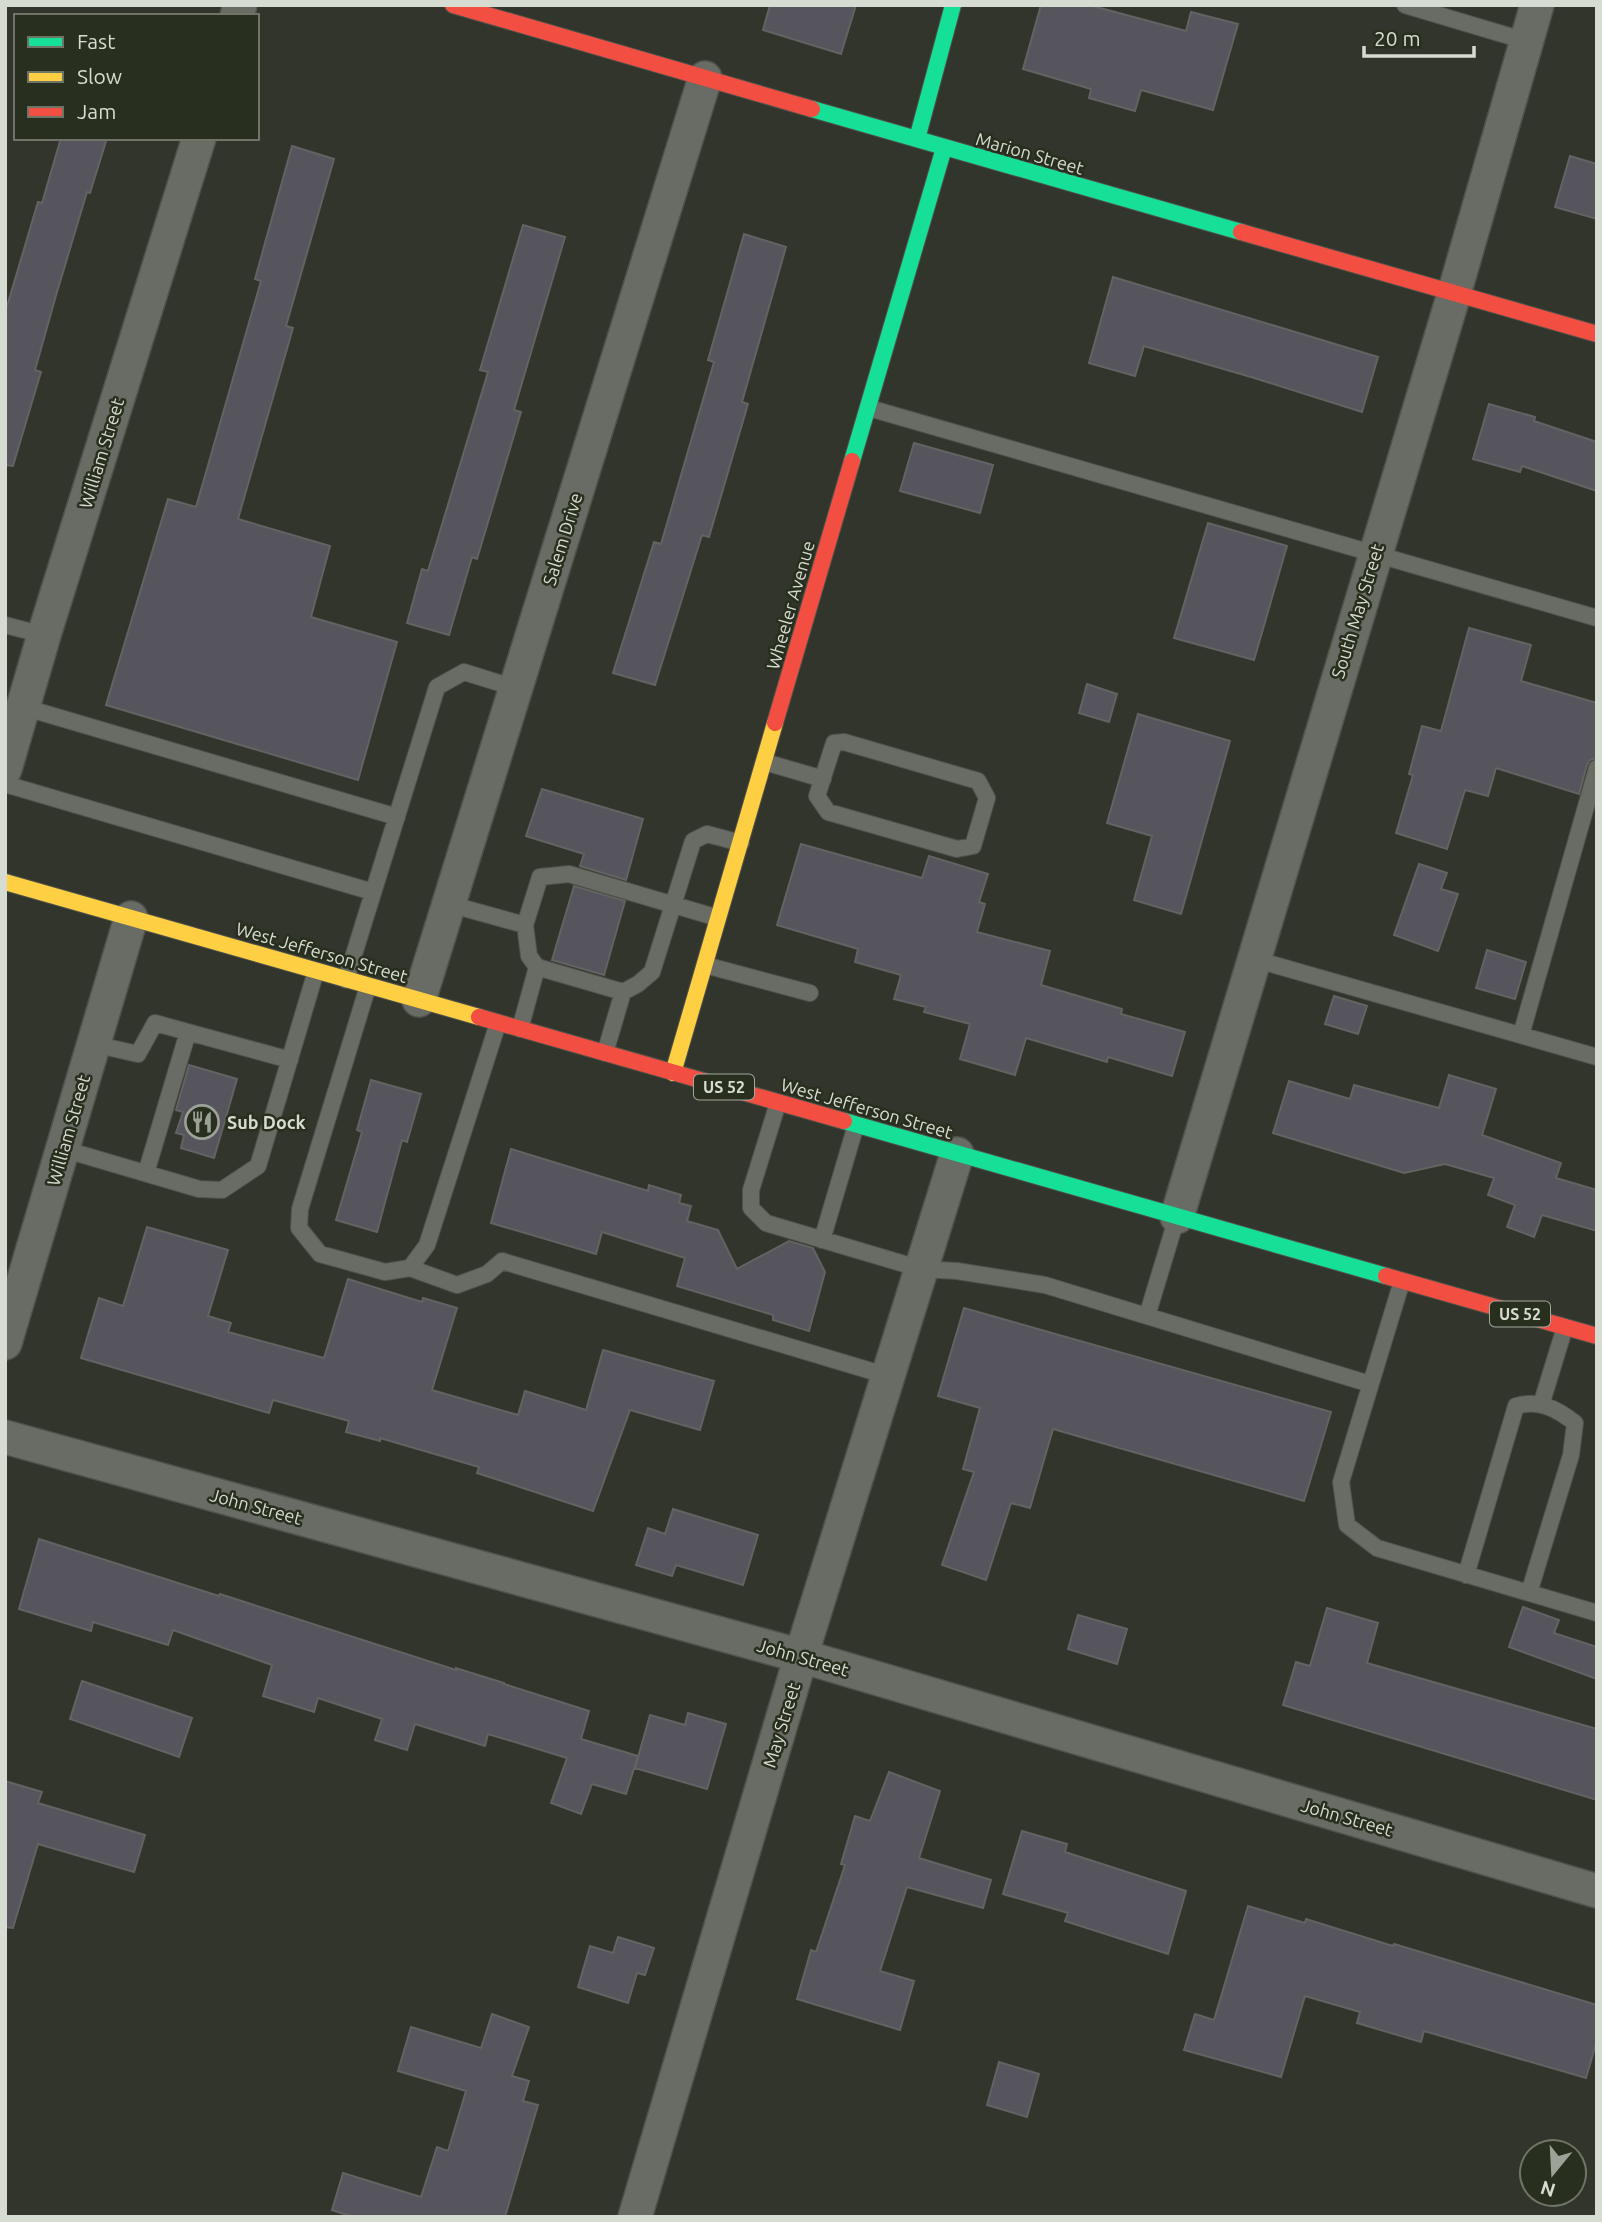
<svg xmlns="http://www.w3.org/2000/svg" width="1602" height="2222" font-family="Ubuntu,sans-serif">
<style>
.building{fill:#56545c;stroke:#626362;stroke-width:2}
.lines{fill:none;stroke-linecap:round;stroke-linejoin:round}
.lane-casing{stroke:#4f524a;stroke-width:18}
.street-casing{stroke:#4f524a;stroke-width:36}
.fast-casing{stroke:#4f524a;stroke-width:18}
.slow-casing{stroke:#4f524a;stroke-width:18}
.jam-casing{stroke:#4f524a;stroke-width:18}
.lane{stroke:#686c65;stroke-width:16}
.street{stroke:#686c65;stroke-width:33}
.fast{stroke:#16e098;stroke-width:16}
.slow{stroke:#ffcf43;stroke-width:16}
.jam{stroke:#f24e42;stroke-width:16}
.labels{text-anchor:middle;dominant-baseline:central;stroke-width:5;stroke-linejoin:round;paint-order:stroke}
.shield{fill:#282f1e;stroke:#a2a89c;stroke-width:2}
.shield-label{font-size:16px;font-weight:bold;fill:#d7dcd2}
.street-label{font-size:18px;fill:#d7dcd2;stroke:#282f1e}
.poi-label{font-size:18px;font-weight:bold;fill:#d7dcd2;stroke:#282f1e;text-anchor:start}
</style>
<rect width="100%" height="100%" fill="#31352c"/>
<path class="building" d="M 770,5 L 856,5 L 841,54 L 763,30 Z
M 1041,5 L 1089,5 L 1186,31 L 1191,12 L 1238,24 L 1213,110 L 1141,90 L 1135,111 L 1089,98 L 1091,89 L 1023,69 Z
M 61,138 L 107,138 L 90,193 L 87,192 L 57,292 L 35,370 L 41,372 L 13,466 L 5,465 L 5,313 L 38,202 L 42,203 Z
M 292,146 L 334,159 L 286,326 L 293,328 L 238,519 L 330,546 L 311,617 L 397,642 L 358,780 L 106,705 L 168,499 L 196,507 L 261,281 L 255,279 Z
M 1570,156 L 1597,164 L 1597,219 L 1555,207 Z
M 523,225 L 565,237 L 514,410 L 521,412 L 477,559 L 472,557 L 449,635 L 407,623 L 422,569 L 428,571 L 488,372 L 480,370 Z
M 744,234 L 786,247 L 742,402 L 748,404 L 709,537 L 702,535 L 655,685 L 613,673 L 654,542 L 661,544 L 714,362 L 708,360 Z
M 1113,277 L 1378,357 L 1362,412 L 1251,377 L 1144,346 L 1135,376 L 1089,363 Z
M 1489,404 L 1535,417 L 1534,421 L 1597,442 L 1597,491 L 1522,466 L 1520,472 L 1473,459 Z
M 914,443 L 993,465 L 980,513 L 900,491 Z
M 1208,523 L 1287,546 L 1254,660 L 1174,638 Z
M 1469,628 L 1531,645 L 1521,681 L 1597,703 L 1597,758 L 1590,760 L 1587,765 L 1579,794 L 1496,768 L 1488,796 L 1465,790 L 1447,849 L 1396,833 L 1413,775 L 1409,774 L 1422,726 L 1441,731 Z
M 1087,684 L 1117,694 L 1109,722 L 1079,713 Z
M 1138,714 L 1230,741 L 1181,914 L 1134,900 L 1152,836 L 1107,823 Z
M 542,789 L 643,819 L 626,880 L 580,866 L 584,854 L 526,836 Z
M 801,844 L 922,878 L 929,856 L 988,874 L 979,902 L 985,904 L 977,932 L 1050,951 L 1041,985 L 1122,1009 L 1121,1014 L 1185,1032 L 1172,1076 L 1108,1057 L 1107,1062 L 1026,1038 L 1015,1075 L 960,1059 L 970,1024 L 924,1012 L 926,1007 L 894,999 L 901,975 L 855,962 L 858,949 L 777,925 Z
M 1419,864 L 1447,873 L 1441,889 L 1458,894 L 1438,951 L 1394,935 Z
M 574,886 L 625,901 L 604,975 L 552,960 Z
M 1487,950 L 1526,962 L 1515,999 L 1476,988 Z
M 1334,996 L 1367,1006 L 1358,1034 L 1325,1024 Z
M 189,1065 L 237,1079 L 214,1158 L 181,1148 L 184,1135 L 176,1133 L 183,1112 L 176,1110 Z
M 1449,1075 L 1496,1089 L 1482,1135 L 1561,1163 L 1556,1178 L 1597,1190 L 1597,1231 L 1542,1215 L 1534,1237 L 1507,1227 L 1515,1205 L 1488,1195 L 1494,1178 L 1445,1164 L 1404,1173 L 1273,1133 L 1289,1081 L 1350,1099 L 1354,1085 L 1439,1108 Z
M 371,1080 L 421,1094 L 407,1142 L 402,1140 L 377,1232 L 336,1220 L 362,1132 L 357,1130 Z
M 511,1149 L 648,1191 L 649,1185 L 681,1195 L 679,1203 L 691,1206 L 687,1221 L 718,1230 L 737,1269 L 789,1241 L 813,1248 L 825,1272 L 809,1331 L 773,1320 L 773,1315 L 677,1286 L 685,1258 L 602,1232 L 596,1254 L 491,1223 Z
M 147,1227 L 228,1250 L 208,1316 L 231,1323 L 228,1332 L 324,1358 L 348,1279 L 422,1302 L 423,1298 L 457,1308 L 432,1390 L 518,1415 L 525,1391 L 586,1410 L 603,1350 L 714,1381 L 700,1430 L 630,1410 L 593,1511 L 477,1473 L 479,1467 L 380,1438 L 380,1441 L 346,1432 L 349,1421 L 273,1400 L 269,1413 L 81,1358 L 99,1298 L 123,1306 Z
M 964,1308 L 1331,1412 L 1304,1501 L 1053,1429 L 1030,1508 L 1011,1503 L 986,1580 L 942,1565 L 974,1472 L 963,1469 L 980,1408 L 938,1396 Z
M 673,1509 L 758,1535 L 743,1585 L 676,1565 L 672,1576 L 636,1565 L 648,1528 L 665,1534 Z
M 39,1539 L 219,1596 L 220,1594 L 456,1670 L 456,1668 L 504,1683 L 504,1684 L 589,1711 L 581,1739 L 638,1756 L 626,1794 L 592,1784 L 581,1814 L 551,1803 L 567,1758 L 488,1734 L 485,1746 L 415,1724 L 407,1750 L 375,1740 L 382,1719 L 318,1698 L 314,1712 L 263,1696 L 272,1665 L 173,1630 L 168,1645 L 93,1622 L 91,1631 L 19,1609 Z
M 1523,1607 L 1559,1620 L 1554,1633 L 1597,1647 L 1597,1679 L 1509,1647 Z
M 1327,1608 L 1378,1623 L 1367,1663 L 1597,1729 L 1597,1800 L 1283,1705 L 1296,1662 L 1310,1666 Z
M 1078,1615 L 1127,1629 L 1117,1664 L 1068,1649 Z
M 82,1681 L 192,1718 L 179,1757 L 70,1719 Z
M 688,1713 L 726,1724 L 707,1789 L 635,1768 L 650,1715 L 685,1725 Z
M 889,1772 L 940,1791 L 919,1858 L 991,1880 L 983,1908 L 907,1887 L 880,1971 L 914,1981 L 900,2030 L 797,1999 L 811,1950 L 816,1952 L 845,1865 L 841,1864 L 855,1816 L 870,1821 Z
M 5,1781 L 42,1792 L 38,1803 L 145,1835 L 134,1872 L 38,1844 L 13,1928 L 5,1927 Z
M 1022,1831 L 1067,1844 L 1065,1852 L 1186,1891 L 1168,1954 L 1065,1921 L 1068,1913 L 1003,1894 Z
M 1248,1906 L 1305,1923 L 1306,1919 L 1393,1946 L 1394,1944 L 1597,2005 L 1597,2040 L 1586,2078 L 1424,2031 L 1421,2042 L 1357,2023 L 1360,2012 L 1305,1996 L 1281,2077 L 1184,2050 L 1195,2014 L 1214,2020 Z
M 618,1937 L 654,1948 L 645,1975 L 637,1973 L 628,2003 L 578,1987 L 590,1946 L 613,1953 Z
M 492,2014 L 529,2027 L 512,2076 L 529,2081 L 523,2101 L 538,2105 L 505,2217 L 353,2217 L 332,2210 L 343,2173 L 421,2197 L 437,2147 L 448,2151 L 466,2091 L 398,2071 L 411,2027 L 481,2048 Z
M 999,2062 L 1039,2074 L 1027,2117 L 987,2105 Z"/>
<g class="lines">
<g class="lane-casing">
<path id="lane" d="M 1405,5 L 1526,41
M 869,408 L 1597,618
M 5,625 L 44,635
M 23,707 L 397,817
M 844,742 L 978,781 L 987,798 L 973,846 L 957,849 L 828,812 L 817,796 L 834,743 Z
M 765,762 L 823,779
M 5,784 L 373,892
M 449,904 L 525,925 L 540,877 L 569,874 L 718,918
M 525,925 L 529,956 L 537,967 L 623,992
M 1254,959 L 1597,1057
M 705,965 L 810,993
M 346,980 L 437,687 L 464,672 L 515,688
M 368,986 L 300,1209 L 299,1228 L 320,1254 L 385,1272 L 410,1268 L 457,1285 L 487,1274 L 502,1261 L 888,1376
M 520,1029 L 537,967
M 1521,1035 L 1597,768
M 93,1044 L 138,1054 L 155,1023 L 290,1060
M 605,1053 L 623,992 L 638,984 L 652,972 L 693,841 L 707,834 L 741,843
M 778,1103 L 751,1190 L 751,1208 L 766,1223 L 921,1269 L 957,1271 L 1045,1285 L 1370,1384
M 63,1149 L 199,1189 L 222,1190 L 258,1166 L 316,971
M 146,1173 L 188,1032
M 822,1240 L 856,1125
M 410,1268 L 427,1245 L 498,1023
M 1402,1281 L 1341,1482 L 1347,1525 L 1377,1548 L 1597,1613
M 1147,1316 L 1177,1217
M 1541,1405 L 1565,1327
M 1466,1575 L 1516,1406 C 1539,1399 1557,1409 1575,1423 L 1571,1455 L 1529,1593"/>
</g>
<g class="street-casing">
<path id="street" d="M 237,16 L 240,5
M 5,769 L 44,635 L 199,138
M 419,1000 L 705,78
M 1177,1217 L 1454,294 L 1537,5
M 5,1343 L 131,918
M 5,1437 L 801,1656 L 1597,1891
M 635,2217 L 801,1656 L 957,1154"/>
</g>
<g class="fast-casing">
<path id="fast" d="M 812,109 L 1241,232
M 917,139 L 953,5
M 852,461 L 944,148
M 844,1121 L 1386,1276"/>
</g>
<g class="slow-casing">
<path id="slow" d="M 5,882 L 479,1017
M 673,1073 L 775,723"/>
</g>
<g class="jam-casing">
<path id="jam" d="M 453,5 L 812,109
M 1241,232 L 1597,334
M 775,723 L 852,461
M 479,1017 L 844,1121
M 1386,1276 L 1597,1336"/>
</g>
<use href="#lane" class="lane"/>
<use href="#street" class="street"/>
<use href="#fast" class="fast"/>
<use href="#slow" class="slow"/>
<use href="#jam" class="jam"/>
</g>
<defs>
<g id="restaurant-ring" transform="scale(1.75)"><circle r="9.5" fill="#282f1e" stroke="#9da298" stroke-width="1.5"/><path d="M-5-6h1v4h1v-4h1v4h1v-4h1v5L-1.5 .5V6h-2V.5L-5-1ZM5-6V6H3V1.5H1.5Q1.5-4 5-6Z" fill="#9da298"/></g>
</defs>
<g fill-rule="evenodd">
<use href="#restaurant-ring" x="202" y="1122"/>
</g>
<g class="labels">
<g class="shield">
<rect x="694" y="1074.5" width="60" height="25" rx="5"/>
<rect x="1490" y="1301.5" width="60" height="25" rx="5"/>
</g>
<g class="shield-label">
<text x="724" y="1087">US 52</text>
<text x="1520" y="1314">US 52</text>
</g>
<g class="street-label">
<text transform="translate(1030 153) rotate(16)">Marion Street</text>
<text transform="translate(101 453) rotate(-73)">William Street</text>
<text transform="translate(562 539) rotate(-73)">Salem Drive</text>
<text transform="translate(790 605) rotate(-74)">Wheeler Avenue</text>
<text transform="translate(1357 611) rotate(-73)">South May Street</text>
<text transform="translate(322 952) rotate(16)">West Jefferson Street</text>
<text transform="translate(867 1108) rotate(16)">West Jefferson Street</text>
<text transform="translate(68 1130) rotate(-74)">William Street</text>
<text transform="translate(256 1506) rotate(15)">John Street</text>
<text transform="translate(803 1657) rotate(16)">John Street</text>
<text transform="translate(781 1725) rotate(-73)">May Street</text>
<text transform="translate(1347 1817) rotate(16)">John Street</text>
</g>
<g class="poi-label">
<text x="227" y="1122">Sub Dock</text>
</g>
</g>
<rect width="1602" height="2222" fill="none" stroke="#d7dcd2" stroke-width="14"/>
<rect x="14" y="14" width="245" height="126" fill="#282f1e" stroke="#6e7466" stroke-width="2"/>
<rect x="28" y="37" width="35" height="10" fill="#16e098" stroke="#6e7466" stroke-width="2"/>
<text x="77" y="49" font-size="21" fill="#d7dcd2">Fast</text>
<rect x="28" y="72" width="35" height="10" fill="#ffcf43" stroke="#6e7466" stroke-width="2"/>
<text x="77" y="84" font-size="21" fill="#d7dcd2">Slow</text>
<rect x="28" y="107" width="35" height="10" fill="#f24e42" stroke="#6e7466" stroke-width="2"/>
<text x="77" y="119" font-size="21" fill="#d7dcd2">Jam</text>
<g transform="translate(1553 2173) rotate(198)"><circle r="33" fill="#282f1e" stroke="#6e7466" stroke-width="2"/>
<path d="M0-5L12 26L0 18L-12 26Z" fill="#9da298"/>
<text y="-10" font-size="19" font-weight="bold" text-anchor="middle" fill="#d7dcd2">N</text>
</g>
<path d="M1364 46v10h110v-10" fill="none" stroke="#d7dcd2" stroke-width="3.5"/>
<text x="1374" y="46" font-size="21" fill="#d7dcd2" stroke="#282f1e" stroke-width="5" paint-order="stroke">20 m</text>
</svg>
